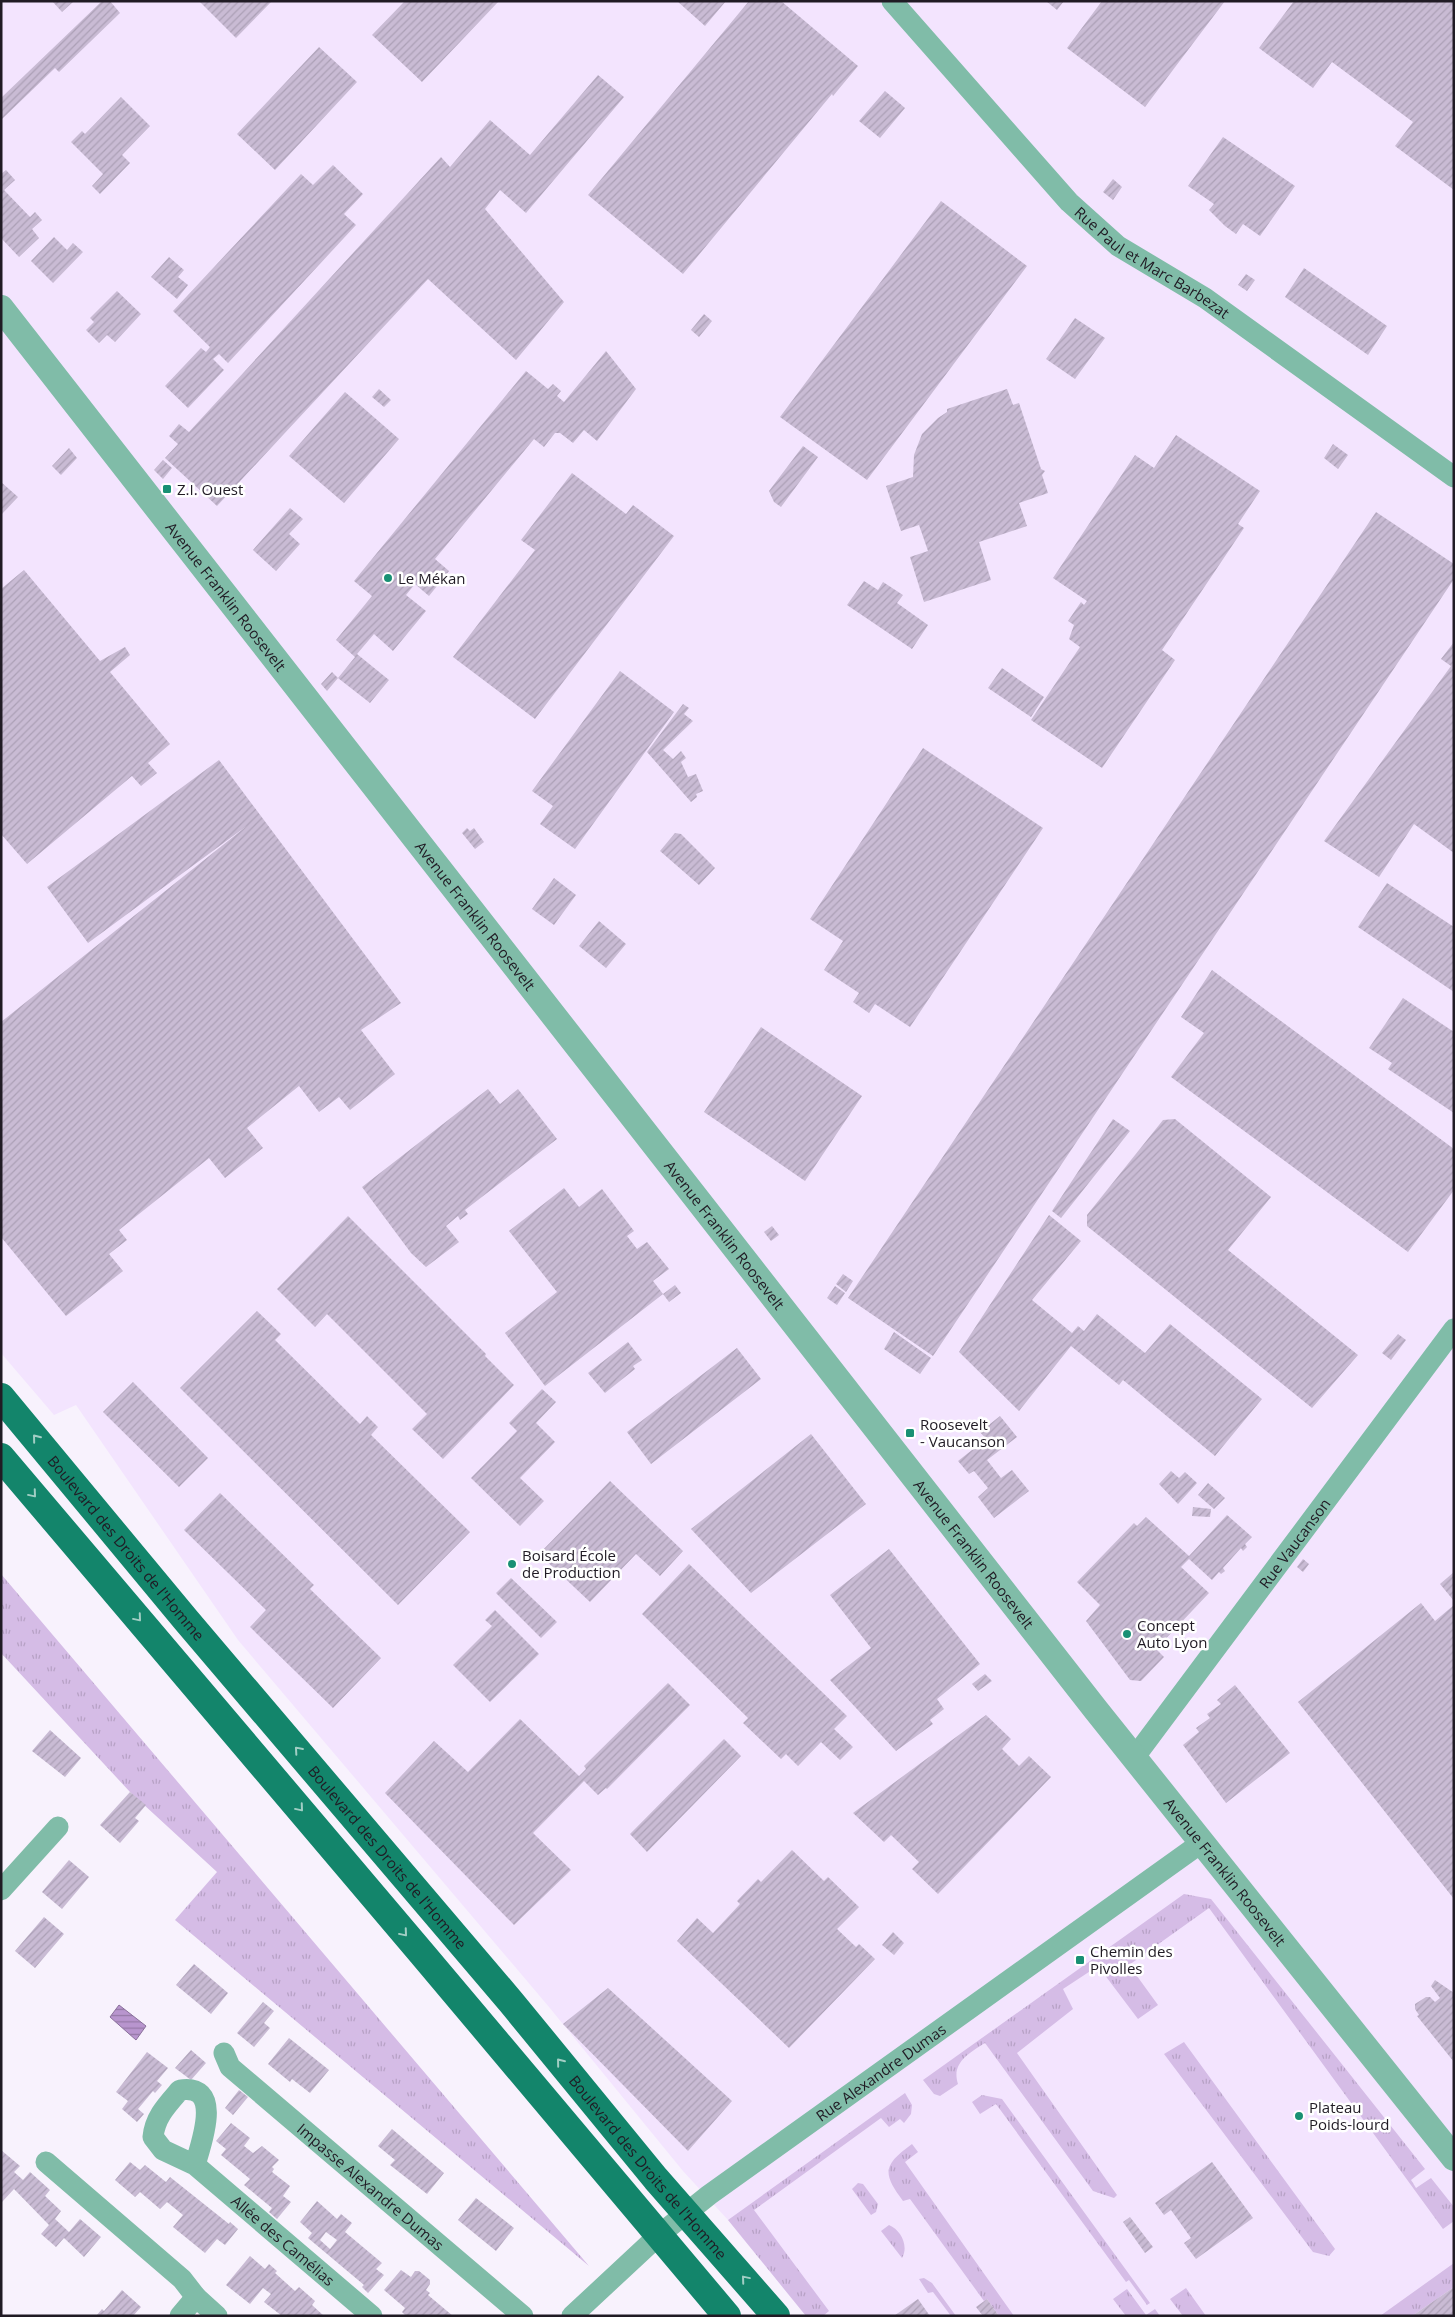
<svg xmlns="http://www.w3.org/2000/svg" width="1455" height="2317" font-family="'Open Sans',sans-serif">
<style>
.built{fill:#f3e4fe}
.grass{fill:url(#grass-tufts)}
.water{fill:url(#water-rules);stroke:#8a709b}
.building{fill:url(#building-hatch);fill-rule:evenodd}
.lines{fill:none;stroke-linecap:round;stroke-linejoin:round}
.minor{stroke:#80bca8;stroke-width:21}
.tertiary{stroke:#80bca8;stroke-width:26}
.primary{stroke:#13856b;stroke-width:28}
.oneway{stroke:#a1cec4}
.poi-dot{fill:#189074;stroke:#fff;stroke-width:2}
.labels{text-anchor:middle;dominant-baseline:central;stroke-width:5;stroke-linejoin:round;paint-order:stroke}
.street-label{font-size:15px;fill:#201b24;stroke:#fff}
.poi-label{font-size:15px;fill:#201b24;stroke:#fff;text-anchor:start}
</style>
<defs>
<pattern id="grass-tufts" width="24" height="20" patternUnits="userSpaceOnUse" patternTransform="scale(1.25)"><rect width="24" height="20" fill="#d5bce6"/><path d="M3 7l-1-3M5 7V3M7 7l1-3M15 17l-1-3M17 17v-4M19 17l1-3" fill="none" stroke="#b7a1c5"/></pattern>
<pattern id="water-rules" width="6" height="5" patternUnits="userSpaceOnUse" patternTransform="scale(1.25)"><rect width="6" height="5" fill="#b895ce"/><path d="M0 2.5h6" fill="none" stroke="#9579a7"/></pattern>
<pattern id="building-hatch" width="6" height="6" patternUnits="userSpaceOnUse" patternTransform="scale(1.25)"><rect width="6" height="6" fill="#c9bbd4"/><path d="M-1 1l2-2M0 6l6-6M5 7l2-2" fill="none" stroke="#aca0b6"/></pattern>
</defs>
<rect width="100%" height="100%" fill="#f8f2fd"/>
<path class="built" d="M 1,1 L 1454,1 L 1454,2316 L 806,2316 L 728,2220 L 683,2171 L 549,2007 L 238,1640 L 76,1405 L 54,1415 L 1,1353 Z"/>
<path class="grass" d="M 1,1574 L 589,2266 L 175,1920 L 217,1872 L 130,1792 L 1,1653 Z
M 1184,1894 L 1211,1899 L 1425,2169 L 1411,2180 L 1416,2188 L 1431,2178 L 1454,2207 L 1454,2221 L 1443,2229 L 1209,1908 L 1129,1965 L 1158,2005 L 1138,2019 L 1098,1966 L 1063,1989 L 1073,2009 L 1017,2053 L 1117,2195 L 1114,2198 L 1093,2191 L 985,2043 C 969,2053 951,2063 958,2084 L 940,2096 L 934,2094 L 923,2080 Z
M 1184,2042 L 1335,2249 L 1329,2256 L 1313,2252 L 1164,2054 Z
M 905,2093 L 912,2105 L 911,2114 L 904,2123 L 900,2119 L 889,2127 L 881,2118 L 754,2210 L 829,2311 L 823,2316 L 806,2316 L 728,2220 Z
M 982,2095 L 1002,2099 L 1150,2303 L 1147,2305 L 1129,2280 L 1126,2282 L 996,2104 L 980,2114 L 972,2102 Z
M 912,2144 L 918,2152 L 905,2162 L 1014,2316 L 999,2316 L 987,2299 L 984,2301 L 910,2199 L 903,2201 C 882,2173 883,2165 912,2144 Z
M 858,2183 L 863,2184 L 878,2204 L 876,2212 L 871,2215 L 852,2189 Z
M 889,2225 C 901,2230 909,2246 902,2258 L 881,2231 Z
M 1454,2263 L 1454,2287 L 1412,2316 L 1380,2316 Z
M 924,2278 L 932,2283 L 956,2316 L 951,2316 L 933,2292 L 928,2293 L 919,2279 Z
M 1186,2288 L 1206,2316 L 1183,2316 L 1170,2299 Z
M 1127,2289 L 1146,2315 L 1155,2309 L 1160,2316 L 1126,2316 L 1113,2299 Z"/>
<path class="water" d="M 119,2005 L 146,2026 L 136,2040 L 110,2017 Z"/>
<path class="building" d="M 52,1 L 74,1 L 62,12 Z
M 102,1 L 110,1 L 120,13 L 59,72 L 55,68 L 1,120 L 1,98 Z
M 199,1 L 272,1 L 236,38 Z
M 405,1 L 499,1 L 422,82 L 372,35 Z
M 677,1 L 726,1 L 705,26 Z
M 749,1 L 781,1 L 858,66 L 833,96 L 832,94 L 683,274 L 588,195 Z
M 1046,1 L 1064,1 L 1057,10 Z
M 1102,1 L 1225,1 L 1145,107 L 1067,48 Z
M 1294,1 L 1454,1 L 1454,190 L 1395,146 L 1413,122 L 1332,62 L 1313,88 L 1259,48 Z
M 319,47 L 357,82 L 275,170 L 237,134 Z
M 598,75 L 624,97 L 526,213 L 500,190 L 485,209 L 564,302 L 516,360 L 428,279 L 217,506 L 165,458 L 178,444 L 169,436 L 179,424 L 189,432 L 441,157 L 450,167 L 490,120 L 530,155 Z
M 885,91 L 905,108 L 880,138 L 859,121 Z
M 121,97 L 150,126 L 122,155 L 130,163 L 100,194 L 92,186 L 103,174 L 71,142 L 82,131 L 85,134 Z
M 1223,137 L 1295,186 L 1260,236 L 1243,224 L 1236,234 L 1225,226 L 1209,210 L 1214,204 L 1188,186 Z
M 333,165 L 363,194 L 344,214 L 356,225 L 228,363 L 219,354 L 213,359 L 224,370 L 188,408 L 165,386 L 201,348 L 206,352 L 210,347 L 173,311 L 301,174 L 313,185 Z
M 6,170 L 15,180 L 4,190 L 30,217 L 35,212 L 42,220 L 32,229 L 39,238 L 19,257 L 1,238 L 1,174 Z
M 1113,179 L 1122,187 L 1113,200 L 1103,192 Z
M 941,201 L 1027,266 L 867,480 L 780,417 Z
M 54,237 L 67,250 L 73,243 L 83,252 L 53,283 L 31,261 Z
M 169,257 L 184,270 L 178,277 L 188,285 L 177,299 L 151,277 Z
M 1304,268 L 1387,326 L 1368,355 L 1285,297 Z
M 1246,274 L 1255,280 L 1247,291 L 1238,285 Z
M 117,291 L 141,314 L 115,342 L 107,335 L 99,343 L 86,330 L 94,322 L 90,318 Z
M 704,314 L 712,321 L 699,337 L 691,330 Z
M 1075,318 L 1105,338 L 1075,379 L 1046,359 Z
M 606,351 L 636,389 L 597,441 L 584,430 L 573,443 L 560,433 L 555,433 L 544,447 L 534,439 L 435,559 L 449,571 L 429,596 L 415,584 L 406,595 L 426,611 L 393,651 L 374,634 L 357,654 L 389,680 L 370,703 L 338,678 L 355,657 L 336,640 L 372,596 L 354,581 L 526,371 L 548,389 L 553,384 L 561,391 L 557,396 L 564,402 Z
M 379,389 L 391,400 L 384,407 L 372,397 Z
M 1007,389 L 1013,405 L 1019,403 L 1041,469 L 1045,471 L 1042,475 L 1048,493 L 1019,503 L 1027,526 L 979,542 L 991,580 L 924,602 L 910,557 L 928,551 L 919,525 L 901,531 L 886,486 L 913,477 L 914,455 L 922,434 L 938,418 L 947,412 L 947,409 Z
M 345,392 L 399,439 L 344,503 L 289,456 Z
M 1176,435 L 1260,491 L 1238,524 L 1244,528 L 1162,650 L 1175,660 L 1102,768 L 1031,720 L 1080,647 L 1069,639 L 1074,625 L 1068,621 L 1081,602 L 1084,605 L 1087,601 L 1053,578 L 1135,455 L 1154,468 Z
M 1333,444 L 1348,455 L 1338,469 L 1324,458 Z
M 803,446 L 818,457 L 781,507 L 774,502 L 769,491 Z
M 69,448 L 77,458 L 61,475 L 52,466 Z
M 163,460 L 172,468 L 163,479 L 154,470 Z
M 572,473 L 626,514 L 633,505 L 674,536 L 535,719 L 453,657 L 535,550 L 521,540 Z
M 1,482 L 18,497 L 1,515 Z
M 290,508 L 303,519 L 289,534 L 300,544 L 276,571 L 253,550 Z
M 1376,512 L 1454,564 L 1454,579 L 933,1356 L 848,1298 Z
M 24,570 L 100,661 L 125,647 L 130,655 L 110,672 L 170,744 L 148,763 L 157,773 L 141,786 L 132,776 L 27,864 L 1,834 L 1,589 Z
M 864,581 L 878,590 L 883,582 L 903,595 L 897,603 L 928,625 L 912,649 L 847,605 Z
M 1454,642 L 1454,853 L 1414,824 L 1379,877 L 1324,841 L 1451,666 L 1441,659 Z
M 1002,668 L 1044,697 L 1031,717 L 988,688 Z
M 620,671 L 674,712 L 575,849 L 540,824 L 553,806 L 532,791 Z
M 332,672 L 338,678 L 327,691 L 321,684 Z
M 683,704 L 689,708 L 684,714 L 693,721 L 663,750 L 673,759 L 681,751 L 686,758 L 681,762 L 688,777 L 696,774 L 703,791 L 696,794 L 697,797 L 691,802 L 647,752 Z
M 923,748 L 1043,828 L 910,1027 L 875,1004 L 869,1013 L 853,1002 L 859,993 L 824,970 L 843,941 L 810,919 Z
M 219,760 L 401,1003 L 361,1030 L 395,1074 L 350,1110 L 339,1097 L 319,1112 L 299,1086 L 247,1128 L 263,1148 L 225,1178 L 209,1158 L 119,1230 L 127,1240 L 109,1254 L 123,1271 L 66,1316 L 1,1237 L 1,1022 L 248,825 L 88,943 L 47,887 Z
M 467,828 L 470,831 L 474,828 L 484,842 L 475,849 L 462,833 Z
M 675,833 L 681,834 L 715,868 L 699,885 L 660,851 Z
M 554,878 L 576,895 L 554,925 L 532,909 Z
M 1387,883 L 1454,927 L 1454,992 L 1358,927 Z
M 599,921 L 626,944 L 606,968 L 579,946 Z
M 1212,970 L 1454,1149 L 1454,1190 L 1408,1252 L 1171,1077 L 1204,1033 L 1181,1017 Z
M 1403,998 L 1454,1032 L 1454,1113 L 1388,1069 L 1392,1063 L 1369,1048 Z
M 761,1027 L 862,1096 L 805,1181 L 704,1112 Z
M 488,1089 L 500,1104 L 518,1089 L 557,1139 L 465,1210 L 468,1214 L 460,1220 L 458,1216 L 446,1226 L 459,1242 L 426,1267 L 411,1253 L 362,1187 Z
M 1113,1119 L 1130,1131 L 1061,1218 L 1052,1211 Z
M 1175,1119 L 1271,1197 L 1228,1250 L 1358,1355 L 1312,1408 L 1087,1226 L 1087,1215 L 1163,1120 Z
M 564,1188 L 579,1207 L 602,1189 L 634,1231 L 627,1236 L 637,1249 L 647,1242 L 669,1269 L 653,1281 L 663,1294 L 545,1386 L 505,1333 L 557,1292 L 509,1231 Z
M 1049,1215 L 1081,1241 L 1032,1300 L 1072,1333 L 1078,1326 L 1084,1331 L 1097,1314 L 1145,1353 L 1170,1324 L 1262,1399 L 1215,1456 L 1123,1380 L 1119,1385 L 1071,1346 L 1019,1411 L 959,1352 Z
M 348,1216 L 486,1354 L 485,1356 L 514,1385 L 443,1459 L 412,1429 L 427,1414 L 327,1314 L 315,1327 L 277,1289 Z
M 772,1226 L 779,1235 L 771,1241 L 764,1232 Z
M 843,1274 L 853,1281 L 846,1292 L 836,1284 Z
M 675,1285 L 681,1293 L 669,1302 L 663,1294 Z
M 835,1286 L 845,1293 L 837,1305 L 827,1298 Z
M 257,1311 L 281,1334 L 275,1340 L 360,1424 L 367,1416 L 378,1427 L 371,1435 L 470,1532 L 398,1605 L 180,1388 Z
M 894,1332 L 931,1358 L 920,1374 L 884,1349 Z
M 1398,1334 L 1406,1340 L 1391,1360 L 1382,1353 Z
M 628,1342 L 642,1360 L 633,1366 L 635,1369 L 605,1393 L 588,1373 Z
M 737,1348 L 761,1379 L 651,1464 L 627,1432 Z
M 133,1382 L 208,1458 L 179,1487 L 103,1412 Z
M 542,1389 L 556,1402 L 536,1423 L 555,1442 L 520,1478 L 544,1501 L 520,1526 L 471,1478 L 517,1431 L 509,1423 Z
M 1000,1416 L 1017,1437 L 987,1460 L 1001,1478 L 1012,1470 L 1029,1491 L 994,1518 L 978,1497 L 988,1488 L 974,1471 L 969,1474 L 958,1461 L 986,1439 L 980,1432 Z
M 811,1434 L 866,1504 L 751,1593 L 691,1529 Z
M 1171,1471 L 1179,1478 L 1185,1472 L 1197,1483 L 1178,1504 L 1159,1484 Z
M 610,1481 L 683,1551 L 660,1576 L 636,1554 L 590,1602 L 539,1554 Z
M 1208,1483 L 1225,1498 L 1214,1509 L 1198,1495 Z
M 220,1493 L 314,1585 L 310,1589 L 381,1658 L 333,1708 L 250,1627 L 266,1610 L 184,1530 Z
M 1193,1507 L 1211,1509 L 1210,1517 L 1192,1516 Z
M 1227,1515 L 1252,1537 L 1245,1544 L 1247,1547 L 1243,1551 L 1241,1548 L 1223,1568 L 1225,1571 L 1221,1574 L 1219,1572 L 1212,1580 L 1189,1559 L 1181,1567 L 1209,1593 L 1156,1649 L 1164,1657 L 1141,1681 L 1130,1680 L 1086,1621 L 1100,1605 L 1077,1582 L 1134,1523 L 1137,1526 L 1146,1517 L 1189,1556 Z
M 889,1549 L 980,1664 L 937,1699 L 944,1709 L 930,1720 L 933,1724 L 896,1751 L 830,1680 L 871,1648 L 830,1595 Z
M 1303,1559 L 1309,1564 L 1303,1572 L 1297,1567 Z
M 689,1564 L 847,1716 L 834,1729 L 853,1747 L 840,1760 L 821,1742 L 798,1766 L 786,1754 L 781,1759 L 743,1723 L 748,1718 L 642,1614 Z
M 1454,1572 L 1454,1601 L 1440,1584 Z
M 511,1578 L 557,1622 L 541,1638 L 496,1593 Z
M 1421,1603 L 1435,1621 L 1454,1605 L 1454,1899 L 1298,1702 Z
M 495,1610 L 539,1654 L 490,1702 L 453,1665 L 492,1626 L 485,1620 Z
M 985,1674 L 992,1681 L 978,1691 L 972,1684 Z
M 668,1683 L 690,1705 L 607,1789 L 606,1788 L 598,1795 L 584,1781 L 533,1833 L 571,1870 L 514,1925 L 385,1793 L 434,1741 L 468,1772 L 520,1719 L 579,1776 L 586,1769 L 584,1766 Z
M 1235,1685 L 1290,1753 L 1226,1803 L 1183,1745 L 1199,1732 L 1196,1728 L 1210,1718 L 1207,1714 L 1221,1704 L 1217,1700 Z
M 986,1715 L 1011,1739 L 1002,1749 L 1019,1766 L 1029,1756 L 1051,1777 L 938,1894 L 912,1869 L 919,1862 L 891,1835 L 884,1842 L 853,1813 Z
M 50,1730 L 81,1758 L 65,1777 L 32,1751 Z
M 724,1739 L 741,1756 L 647,1852 L 630,1834 Z
M 130,1792 L 146,1805 L 135,1818 L 139,1821 L 120,1843 L 100,1825 Z
M 792,1850 L 824,1881 L 828,1877 L 859,1907 L 837,1929 L 856,1947 L 859,1944 L 875,1959 L 789,2048 L 677,1941 L 697,1918 L 713,1933 L 740,1904 L 737,1901 L 758,1879 L 761,1882 Z
M 69,1860 L 89,1877 L 62,1909 L 42,1892 Z
M 44,1917 L 64,1934 L 35,1968 L 15,1951 Z
M 893,1932 L 904,1943 L 894,1955 L 882,1945 Z
M 194,1964 L 228,1993 L 211,2014 L 176,1985 Z
M 1435,1980 L 1454,1993 L 1454,2062 L 1417,2016 L 1419,2015 L 1415,2009 L 1415,2004 L 1426,1997 L 1430,1997 L 1435,2002 L 1440,1998 L 1431,1986 Z
M 608,1988 L 732,2101 L 688,2151 L 563,2024 Z
M 263,2002 L 274,2011 L 264,2023 L 270,2028 L 254,2047 L 237,2033 Z
M 289,2038 L 329,2070 L 310,2093 L 292,2079 L 290,2082 L 268,2064 Z
M 191,2050 L 206,2063 L 191,2080 L 175,2068 Z
M 147,2052 L 168,2068 L 157,2081 L 162,2085 L 155,2093 L 153,2091 L 138,2109 L 144,2114 L 137,2122 L 122,2109 L 128,2101 L 116,2092 Z
M 239,2090 L 248,2097 L 233,2115 L 225,2108 Z
M 231,2123 L 250,2138 L 244,2146 L 253,2153 L 262,2146 L 279,2160 L 272,2167 L 274,2169 L 272,2172 L 290,2186 L 283,2196 L 291,2202 L 277,2219 L 269,2212 L 272,2208 L 244,2185 L 250,2179 L 221,2155 L 226,2149 L 216,2141 Z
M 392,2129 L 444,2173 L 427,2194 L 390,2165 L 395,2160 L 378,2146 Z
M 1,2150 L 20,2166 L 14,2172 L 23,2180 L 30,2172 L 50,2190 L 45,2196 L 61,2211 L 55,2219 L 69,2232 L 80,2219 L 101,2237 L 84,2257 L 64,2238 L 56,2247 L 41,2234 L 49,2225 L 14,2189 L 1,2203 Z
M 130,2162 L 140,2170 L 145,2165 L 166,2182 L 170,2177 L 229,2224 L 230,2222 L 238,2229 L 225,2245 L 217,2239 L 205,2253 L 173,2227 L 183,2215 L 167,2202 L 160,2209 L 140,2192 L 135,2197 L 115,2180 Z
M 1212,2162 L 1253,2218 L 1196,2259 L 1184,2243 L 1191,2238 L 1171,2210 L 1164,2215 L 1155,2203 Z
M 476,2198 L 514,2228 L 496,2251 L 458,2220 Z
M 317,2201 L 337,2219 L 341,2214 L 352,2223 L 345,2232 L 382,2263 L 376,2269 L 384,2275 L 368,2293 L 362,2287 L 364,2285 L 308,2238 L 312,2233 L 300,2222 ZM 326,2232 L 337,2240 L 330,2249 L 320,2240 Z
M 1130,2217 L 1153,2247 L 1145,2253 L 1123,2222 Z
M 250,2256 L 265,2269 L 269,2264 L 277,2271 L 275,2273 L 295,2291 L 299,2287 L 315,2301 L 312,2305 L 324,2316 L 282,2316 L 264,2302 L 271,2294 L 263,2288 L 250,2304 L 226,2285 Z
M 401,2270 L 411,2277 L 415,2271 L 419,2271 L 430,2280 L 430,2284 L 426,2290 L 430,2293 L 428,2295 L 453,2316 L 406,2316 L 402,2312 L 405,2308 L 384,2290 Z
M 1454,2287 L 1454,2316 L 1412,2316 Z
M 122,2290 L 141,2307 L 133,2316 L 96,2316 L 102,2309 L 104,2311 Z
M 918,2299 L 930,2316 L 894,2316 Z
M 987,2299 L 999,2316 L 983,2316 L 976,2307 Z"/>
<g class="lines">
<g class="minor">
<path id="s1" d="M 892,1 L 1069,202 L 1118,246 L 1205,298 L 1454,477"/>
<path id="s2" d="M 1134,1758 L 1454,1329"/>
<path d="M 1,1890 L 58,1827"/>
<path id="s3" d="M 224,2053 L 230,2067 L 523,2316"/>
<path d="M 46,2162 L 182,2279 L 196,2297"/>
<path id="s4" d="M 195,2165 C 201,2144 224,2083 180,2090 C 167,2105 155,2117 153,2137 L 163,2150 L 195,2165 L 372,2316"/>
<path d="M 180,2316 L 196,2297 L 217,2316"/>
<path id="s5" d="M 572,2316 L 659,2235 L 709,2195 L 1201,1843"/>
</g>
<path class="tertiary" id="s6" d="M 1,308 L 1096,1710 L 1454,2158"/>
<g class="primary">
<path id="s7" d="M 1,1397 L 186,1620 L 511,2002 L 656,2179 L 776,2316"/>
<path d="M 1,1457 C 244,1742 486,2029 727,2316"/>
</g>
</g>
<defs><path id="oneway-chevron" d="M-2-3.5L2.5 0L-2 3.5" fill="none" stroke-width="1.6" stroke-linecap="round" stroke-linejoin="round" transform="scale(1.25)"/></defs>
<g class="oneway">
<use href="#oneway-chevron" transform="translate(36 1438) rotate(-129)"/>
<use href="#oneway-chevron" transform="translate(33 1494) rotate(50)"/>
<use href="#oneway-chevron" transform="translate(138 1618) rotate(50)"/>
<use href="#oneway-chevron" transform="translate(298 1750) rotate(-131)"/>
<use href="#oneway-chevron" transform="translate(300 1808) rotate(50)"/>
<use href="#oneway-chevron" transform="translate(404 1933) rotate(50)"/>
<use href="#oneway-chevron" transform="translate(560 2062) rotate(-129)"/>
<use href="#oneway-chevron" transform="translate(745 2279) rotate(-130)"/>
</g>
<g class="poi-dot">
<rect x="162" y="484" width="10" height="10" rx="2.5"/>
<circle cx="388" cy="578" r="5"/>
<rect x="905" y="1428" width="10" height="10" rx="2.5"/>
<circle cx="512" cy="1564" r="5"/>
<circle cx="1127" cy="1634" r="5"/>
<rect x="1075" y="1955" width="10" height="10" rx="2.5"/>
<circle cx="1299" cy="2116" r="5"/>
</g>
<g class="labels">
<g class="street-label">
<text stroke="none"><textPath href="#s1" startOffset="371">Rue Paul et Marc Barbezat</textPath></text>
<text stroke="none"><textPath href="#s6" startOffset="366">Avenue Franklin Roosevelt</textPath></text>
<text stroke="none"><textPath href="#s6" startOffset="771">Avenue Franklin Roosevelt</textPath></text>
<text stroke="none"><textPath href="#s6" startOffset="1176">Avenue Franklin Roosevelt</textPath></text>
<text stroke="none"><textPath href="#s2" startOffset="268">Rue Vaucanson</textPath></text>
<text stroke="none"><textPath href="#s7" startOffset="196">Boulevard des Droits de l'Homme</textPath></text>
<text stroke="none"><textPath href="#s6" startOffset="1581">Avenue Franklin Roosevelt</textPath></text>
<text stroke="none"><textPath href="#s7" startOffset="601">Boulevard des Droits de l'Homme</textPath></text>
<text stroke="none"><textPath href="#s6" startOffset="1986">Avenue Franklin Roosevelt</textPath></text>
<text stroke="none"><textPath href="#s5" startOffset="394">Rue Alexandre Dumas</textPath></text>
<text stroke="none"><textPath href="#s7" startOffset="1006">Boulevard des Droits de l'Homme</textPath></text>
<text stroke="none"><textPath href="#s3" startOffset="200">Impasse Alexandre Dumas</textPath></text>
<text stroke="none"><textPath href="#s4" startOffset="318">Allée des Camélias</textPath></text>
</g>
<g class="poi-label">
<text x="177" y="489">Z.I. Ouest</text>
<text x="398" y="578">Le Mékan</text>
<text x="920" y="1424">Roosevelt<tspan x="920" dy="17">- Vaucanson</tspan></text>
<text x="522" y="1555">Boisard École<tspan x="522" dy="17">de Production</tspan></text>
<text x="1137" y="1625">Concept<tspan x="1137" dy="17">Auto Lyon</tspan></text>
<text x="1090" y="1951">Chemin des<tspan x="1090" dy="17">Pivolles</tspan></text>
<text x="1309" y="2107">Plateau<tspan x="1309" dy="17">Poids-lourd</tspan></text>
</g>
</g>
<rect width="1455" height="2317" fill="none" stroke="#201b24" stroke-width="5"/>
</svg>
